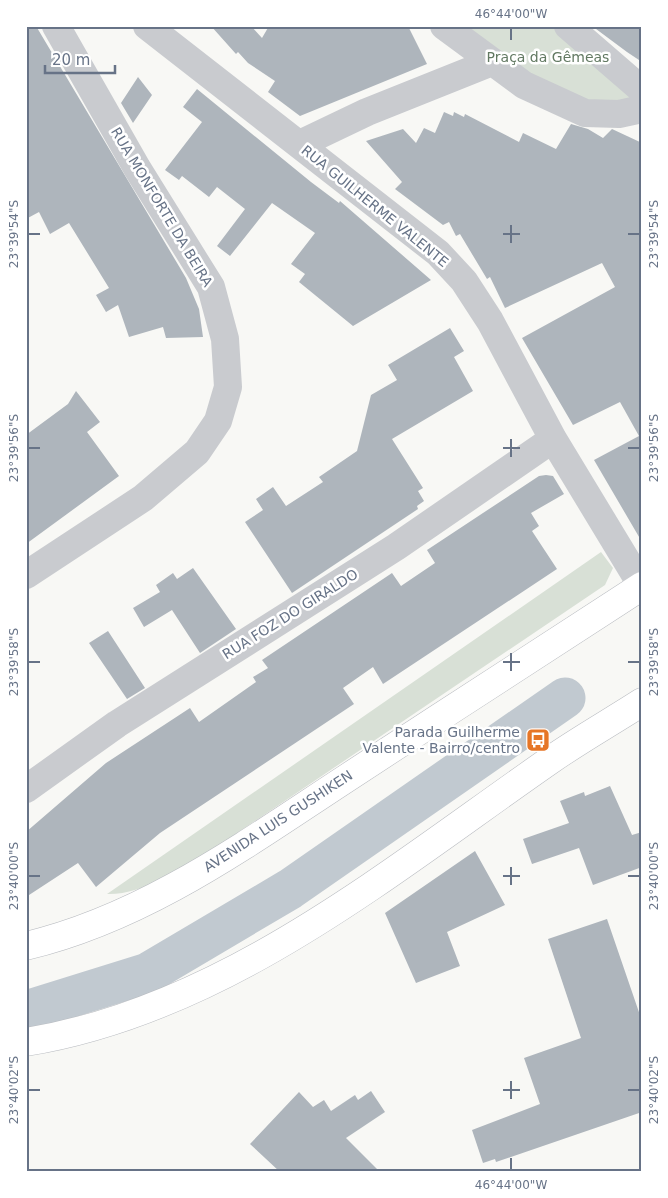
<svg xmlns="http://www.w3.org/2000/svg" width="668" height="1198" font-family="'DejaVu Sans',sans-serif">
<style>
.green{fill:#d8e0d6}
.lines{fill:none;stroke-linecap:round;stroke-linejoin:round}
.river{stroke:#c1c9d0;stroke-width:41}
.building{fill:#aeb5bc}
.major-casing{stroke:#b9bcc1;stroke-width:29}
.minor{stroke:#c9cbcf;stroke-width:28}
.major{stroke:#fff;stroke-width:28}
.ticks{fill:none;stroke:#677387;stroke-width:2}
.labels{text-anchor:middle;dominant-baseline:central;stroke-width:5;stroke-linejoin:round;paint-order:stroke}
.park-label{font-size:14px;fill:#627962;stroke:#fff}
.street-label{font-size:14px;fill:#677387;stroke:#fff}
.poi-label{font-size:14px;fill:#677387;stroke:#fff;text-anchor:end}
.neatline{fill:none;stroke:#677387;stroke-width:2}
.ticks-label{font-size:12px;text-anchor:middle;fill:#677387}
</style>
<rect width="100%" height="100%" fill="#f8f8f5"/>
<path class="green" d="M 461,26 L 553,26 L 640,100 L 583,106 L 534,79 Z
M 601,552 L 613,568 L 605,585 L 209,852 C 178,869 144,895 107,894 Z"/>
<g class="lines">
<path class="river" d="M 26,1011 L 148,973 L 290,889 L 565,698"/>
</g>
<path class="building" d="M 26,26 L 36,26 L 186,278 L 199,309 L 203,337 L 166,338 L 163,327 L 129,337 L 118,305 L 106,312 L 96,295 L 109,288 L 69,223 L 50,234 L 39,212 L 26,219 Z
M 211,26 L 251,26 L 262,38 L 269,26 L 408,26 L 427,64 L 300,116 L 268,92 L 275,81 L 248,63 L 238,52 L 236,54 Z
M 592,26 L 642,26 L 642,62 L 627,52 Z
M 138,77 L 152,95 L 133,123 L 121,103 Z
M 197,89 L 311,182 L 339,203 L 340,201 L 431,280 L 353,326 L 299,282 L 305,274 L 291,264 L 315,233 L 272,203 L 230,256 L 217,246 L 245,209 L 217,187 L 209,197 L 182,176 L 179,180 L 165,170 L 202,122 L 183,107 Z
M 444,112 L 453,116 L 454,112 L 464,117 L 465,114 L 519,142 L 523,133 L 556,149 L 571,124 L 588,129 L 603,138 L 612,129 L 642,143 L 642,542 L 594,460 L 639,436 L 620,402 L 573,425 L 522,338 L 615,287 L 602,263 L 505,308 L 490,277 L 487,279 L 460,234 L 456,236 L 449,222 L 443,225 L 395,189 L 402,182 L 366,141 L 403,129 L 416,143 L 424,128 L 435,133 Z
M 450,328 L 464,351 L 454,357 L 473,391 L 392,439 L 423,488 L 418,491 L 424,501 L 417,506 L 418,509 L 292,593 L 245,522 L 263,510 L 256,499 L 273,487 L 286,506 L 323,482 L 319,477 L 357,451 L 371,395 L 397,380 L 388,365 Z
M 76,391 L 100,422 L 87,432 L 119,476 L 26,544 L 26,435 L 68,404 Z
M 546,475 L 553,476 L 564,494 L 531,513 L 539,526 L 532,531 L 557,569 L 383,684 L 373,667 L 343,688 L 354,704 L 160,833 L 96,887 L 78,863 L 26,897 L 26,832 L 106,763 L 190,708 L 199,722 L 256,682 L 253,677 L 268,668 L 262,660 L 392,573 L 401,586 L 435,563 L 427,550 L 539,476 Z
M 193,568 L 236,629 L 200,653 L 172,610 L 144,627 L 133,608 L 160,592 L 156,585 L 173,573 L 177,579 Z
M 108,631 L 145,688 L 127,699 L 89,643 Z
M 610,786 L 632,835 L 642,832 L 642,867 L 593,885 L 579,848 L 532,864 L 523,839 L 569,823 L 560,801 L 584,792 L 585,796 Z
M 475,851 L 505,905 L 447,932 L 460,966 L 416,983 L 385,913 Z
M 607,919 L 642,1021 L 642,1112 L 496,1162 L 495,1159 L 483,1163 L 472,1130 L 540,1104 L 524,1058 L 581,1038 L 548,939 Z
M 371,1091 L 385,1112 L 346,1138 L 380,1172 L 280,1172 L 250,1144 L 299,1092 L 313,1107 L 324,1100 L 331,1111 L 355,1095 L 358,1100 Z"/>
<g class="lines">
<g class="major-casing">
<path id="major" d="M 26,946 C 148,917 250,841 353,774 C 449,711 545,649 642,586
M 26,1042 C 224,1010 389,872 549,761 C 579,740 611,722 642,702"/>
</g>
<path class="minor" d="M 147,26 L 438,253 L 464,281 L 490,321 L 553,439 L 642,586
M 444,26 L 524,85 L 585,113 L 619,114 L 642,109
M 568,26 L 642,90
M 300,144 L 367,112 L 492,62
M 26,575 L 143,498 L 197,452 L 218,421 L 228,387 L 225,339 L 211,287 L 137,168 L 56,26
M 26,789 L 117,724 L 396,547 L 553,439"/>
<use href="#major" class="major"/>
</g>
<path class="ticks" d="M 511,28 L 511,40M 511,225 L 511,243M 28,234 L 40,234M 503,234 L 520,234M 628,234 L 640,234M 511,439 L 511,457M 28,448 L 40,448M 503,448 L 520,448M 628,448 L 640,448M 511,653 L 511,671M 28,662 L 40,662M 503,662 L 520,662M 628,662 L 640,662M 511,867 L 511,885M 28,876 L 40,876M 503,876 L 520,876M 628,876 L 640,876M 511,1081 L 511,1099M 28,1090 L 40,1090M 503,1090 L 520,1090M 628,1090 L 640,1090M 511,1158 L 511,1170"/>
<defs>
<g id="bus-square" transform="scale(1.25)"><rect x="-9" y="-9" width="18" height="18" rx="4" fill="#e67627" stroke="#fff"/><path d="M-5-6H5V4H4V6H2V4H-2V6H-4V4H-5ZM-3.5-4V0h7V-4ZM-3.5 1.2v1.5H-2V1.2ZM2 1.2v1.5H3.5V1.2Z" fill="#fff"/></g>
</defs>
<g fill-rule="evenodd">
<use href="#bus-square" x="538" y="740"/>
</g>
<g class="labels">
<g class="park-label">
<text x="548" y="57">Praça da Gêmeas</text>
</g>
<g class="street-label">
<text transform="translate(375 206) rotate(39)">RUA GUILHERME VALENTE</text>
<text transform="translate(162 207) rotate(59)">RUA MONFORTE DA BEIRA</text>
<text transform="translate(290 614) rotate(-32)">RUA FOZ DO GIRALDO</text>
<text transform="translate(278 821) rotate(-33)">AVENIDA LUIS GUSHIKEN</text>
</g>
<g class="poi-label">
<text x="520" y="732">Parada Guilherme<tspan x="520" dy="16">Valente - Bairro/centro</tspan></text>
</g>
</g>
<rect width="668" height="1198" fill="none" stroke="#ffffff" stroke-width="55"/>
<path d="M45 65v8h70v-8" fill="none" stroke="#677387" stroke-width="2.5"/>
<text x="52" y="65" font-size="15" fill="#677387" stroke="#ffffff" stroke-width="4" paint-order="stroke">20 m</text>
<rect x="28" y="28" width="612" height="1142" class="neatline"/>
<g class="ticks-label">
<text x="511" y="18">46°44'00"W</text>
<text transform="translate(14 234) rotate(-90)" y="4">23°39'54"S</text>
<text transform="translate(654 234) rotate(-90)" y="4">23°39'54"S</text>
<text transform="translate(14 448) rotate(-90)" y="4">23°39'56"S</text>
<text transform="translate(654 448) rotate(-90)" y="4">23°39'56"S</text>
<text transform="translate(14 662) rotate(-90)" y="4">23°39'58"S</text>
<text transform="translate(654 662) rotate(-90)" y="4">23°39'58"S</text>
<text transform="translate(14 876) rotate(-90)" y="4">23°40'00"S</text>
<text transform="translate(654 876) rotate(-90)" y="4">23°40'00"S</text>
<text transform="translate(14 1090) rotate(-90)" y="4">23°40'02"S</text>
<text transform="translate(654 1090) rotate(-90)" y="4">23°40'02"S</text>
<text x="511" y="1189">46°44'00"W</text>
</g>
</svg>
